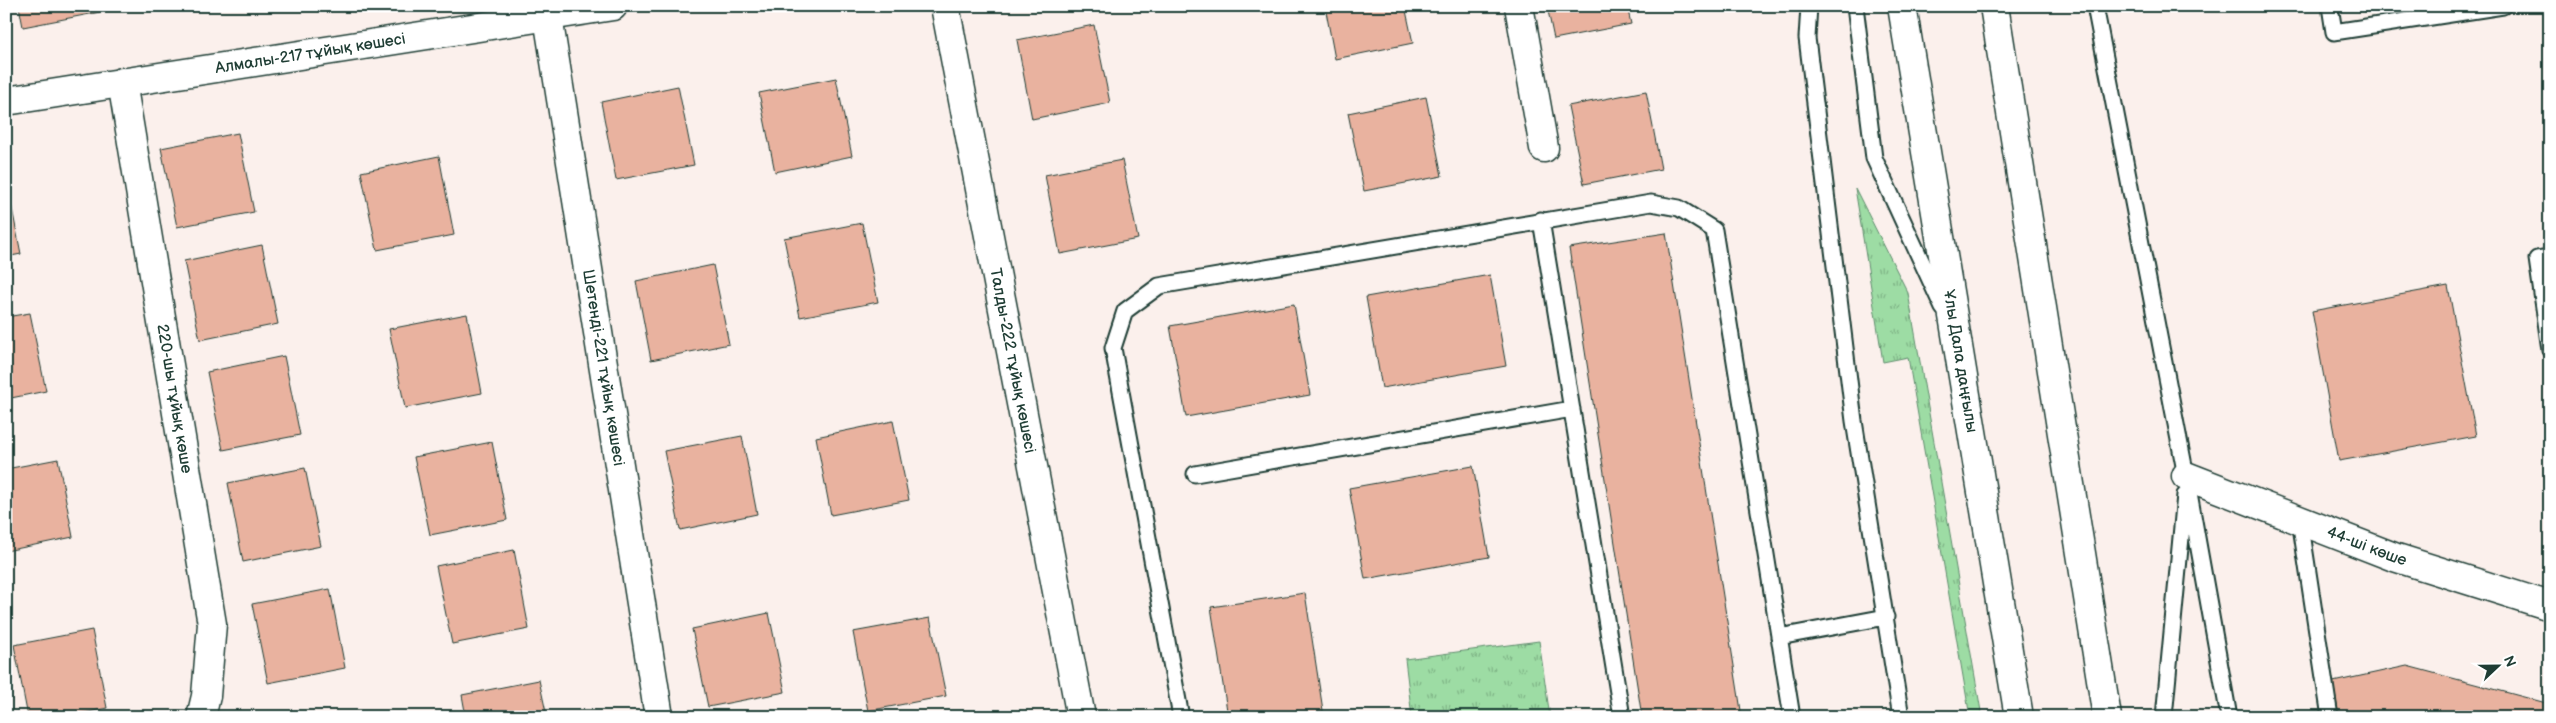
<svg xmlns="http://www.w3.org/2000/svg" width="2556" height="723" font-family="'Balsamiq Sans',sans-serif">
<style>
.grass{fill:url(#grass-tufts);stroke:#5e8c6c}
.building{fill:#e9b29f;stroke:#1f3d34}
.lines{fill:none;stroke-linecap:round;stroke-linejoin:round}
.lane-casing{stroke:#1f3d34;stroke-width:19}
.street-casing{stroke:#1f3d34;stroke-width:31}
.secondary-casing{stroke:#1f3d34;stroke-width:31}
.lane{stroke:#fff;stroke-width:15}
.street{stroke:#fff;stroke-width:28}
.secondary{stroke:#fff;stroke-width:28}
.labels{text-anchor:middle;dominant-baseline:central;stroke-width:4;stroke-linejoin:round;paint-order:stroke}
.street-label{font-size:16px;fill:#1f3d34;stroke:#fff}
</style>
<defs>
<pattern id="grass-tufts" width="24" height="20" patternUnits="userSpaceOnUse" patternTransform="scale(1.25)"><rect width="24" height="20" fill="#9ddca4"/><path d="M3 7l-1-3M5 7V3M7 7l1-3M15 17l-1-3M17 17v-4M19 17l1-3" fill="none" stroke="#7fb486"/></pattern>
</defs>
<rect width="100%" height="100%" fill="#fbf0ec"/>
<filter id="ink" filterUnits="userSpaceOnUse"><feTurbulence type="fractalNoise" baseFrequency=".02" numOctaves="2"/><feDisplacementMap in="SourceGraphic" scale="10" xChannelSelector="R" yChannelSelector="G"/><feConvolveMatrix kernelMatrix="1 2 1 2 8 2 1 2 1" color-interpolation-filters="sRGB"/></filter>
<g filter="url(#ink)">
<path class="grass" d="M 1855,188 L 1908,293 L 1982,717 L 1970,717 L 1908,357 L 1883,362 Z
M 1539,641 L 1550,717 L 1412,717 L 1405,659 Z"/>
<path class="building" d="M 19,6 L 99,6 L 100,12 L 23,27 Z
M 1325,6 L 1405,6 L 1413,43 L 1335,59 Z
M 1547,6 L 1627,6 L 1631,24 L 1554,39 Z
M 1094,25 L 1110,103 L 1032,119 L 1017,40 Z
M 836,78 L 852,156 L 775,172 L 759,93 Z
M 678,86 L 694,165 L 616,180 L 601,102 Z
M 1646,91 L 1661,169 L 1584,184 L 1568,106 Z
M 1426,97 L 1442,176 L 1364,191 L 1348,113 Z
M 238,133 L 254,212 L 177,227 L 161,148 Z
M 439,156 L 454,235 L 377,250 L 361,172 Z
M 1122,160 L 1138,239 L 1060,254 L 1045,175 Z
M 6,178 L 21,254 L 6,257 Z
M 862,223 L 878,302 L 800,317 L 784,238 Z
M 1666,233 L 1742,717 L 1642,717 L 1569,248 Z
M 262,245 L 278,324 L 200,340 L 184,261 Z
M 713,265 L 729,344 L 651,360 L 636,281 Z
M 1490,275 L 1506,366 L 1382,388 L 1366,297 Z
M 2448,286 L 2476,436 L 2339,461 L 2312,311 Z
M 1294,304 L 1310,395 L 1186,417 L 1170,326 Z
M 30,313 L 46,391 L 6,399 L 6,317 Z
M 467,314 L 482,393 L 405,408 L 389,329 Z
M 284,356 L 300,435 L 223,450 L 207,372 Z
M 893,421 L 909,500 L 831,515 L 816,437 Z
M 742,436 L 757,514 L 680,530 L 664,451 Z
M 492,442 L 507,520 L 430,535 L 414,457 Z
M 58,459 L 73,537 L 6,551 L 6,469 Z
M 1473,466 L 1489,557 L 1365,579 L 1349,488 Z
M 305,468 L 321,546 L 243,562 L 228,483 Z
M 514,550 L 529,629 L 452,644 L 436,566 Z
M 330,589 L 345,668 L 268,683 L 252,604 Z
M 1305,593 L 1324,717 L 1228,717 L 1211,607 Z
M 769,613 L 785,692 L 708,707 L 692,629 Z
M 930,618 L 946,696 L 868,711 L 853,632 Z
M 92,630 L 107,708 L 65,717 L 28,717 L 14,645 Z
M 2407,666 L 2550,704 L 2550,717 L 2339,717 L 2333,682 Z
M 539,680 L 547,717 L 466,717 L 462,695 Z"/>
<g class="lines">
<g class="lane-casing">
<path id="lane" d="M 1809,6 L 1807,38 L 1854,421 L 1901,717
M 1855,6 L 1874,158 L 1943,308
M 2095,6 L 2186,476 L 2229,717
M 2330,6 L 2334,32 L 2503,6
M 1541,220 L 1622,717
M 2550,257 L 2537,259 L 2550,350
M 1195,474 L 1572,409
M 2300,520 L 2330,717
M 1779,637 L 1886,617
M 1181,717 L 1113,348 L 1125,311 L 1159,286 L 1651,203 L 1679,208 L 1714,230 L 1792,717
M 2164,717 L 2185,495"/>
</g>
<g class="street-casing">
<g id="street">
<path id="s1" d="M 945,6 L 1081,717"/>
<path d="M 1519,6 L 1544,148"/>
<path id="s2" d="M 548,17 L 659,717"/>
<path id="s3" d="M 122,82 L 212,624 L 206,696 L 201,717"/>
<path id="s4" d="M 6,101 L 613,6"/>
<path id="s5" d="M 2186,476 L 2394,557 L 2550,606"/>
</g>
</g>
<g class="secondary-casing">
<g id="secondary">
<path id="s6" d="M 1902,6 L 2019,717"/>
<path d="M 1994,6 L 2107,717"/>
</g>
</g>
<use href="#lane" class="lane"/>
<use href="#street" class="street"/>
<use href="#secondary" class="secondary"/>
</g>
</g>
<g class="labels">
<g class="street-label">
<text stroke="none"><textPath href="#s4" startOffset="308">Алмалы-217 тұйық көшесі</textPath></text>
<text stroke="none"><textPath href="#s6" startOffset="360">Ұлы Дала даңғылы</textPath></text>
<text stroke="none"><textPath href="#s1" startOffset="361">Талды-222 тұйық көшесі</textPath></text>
<text stroke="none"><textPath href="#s2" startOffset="355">Шетенді-221 тұйық көшесі</textPath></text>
<text stroke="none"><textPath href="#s3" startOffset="321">220-шы тұйық көше</textPath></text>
<text stroke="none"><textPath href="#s5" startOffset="194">44-ші көше</textPath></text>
</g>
</g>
<rect width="2556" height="723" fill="none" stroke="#fff" stroke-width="25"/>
<rect x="12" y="12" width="2531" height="698" fill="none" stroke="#1f3d34" stroke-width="2" filter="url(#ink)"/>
<g transform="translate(2498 666) rotate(68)" stroke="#ffffff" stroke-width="4" paint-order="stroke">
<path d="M0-4L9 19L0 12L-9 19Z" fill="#1f3d34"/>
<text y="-8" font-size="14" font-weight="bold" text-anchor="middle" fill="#1f3d34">N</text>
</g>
</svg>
